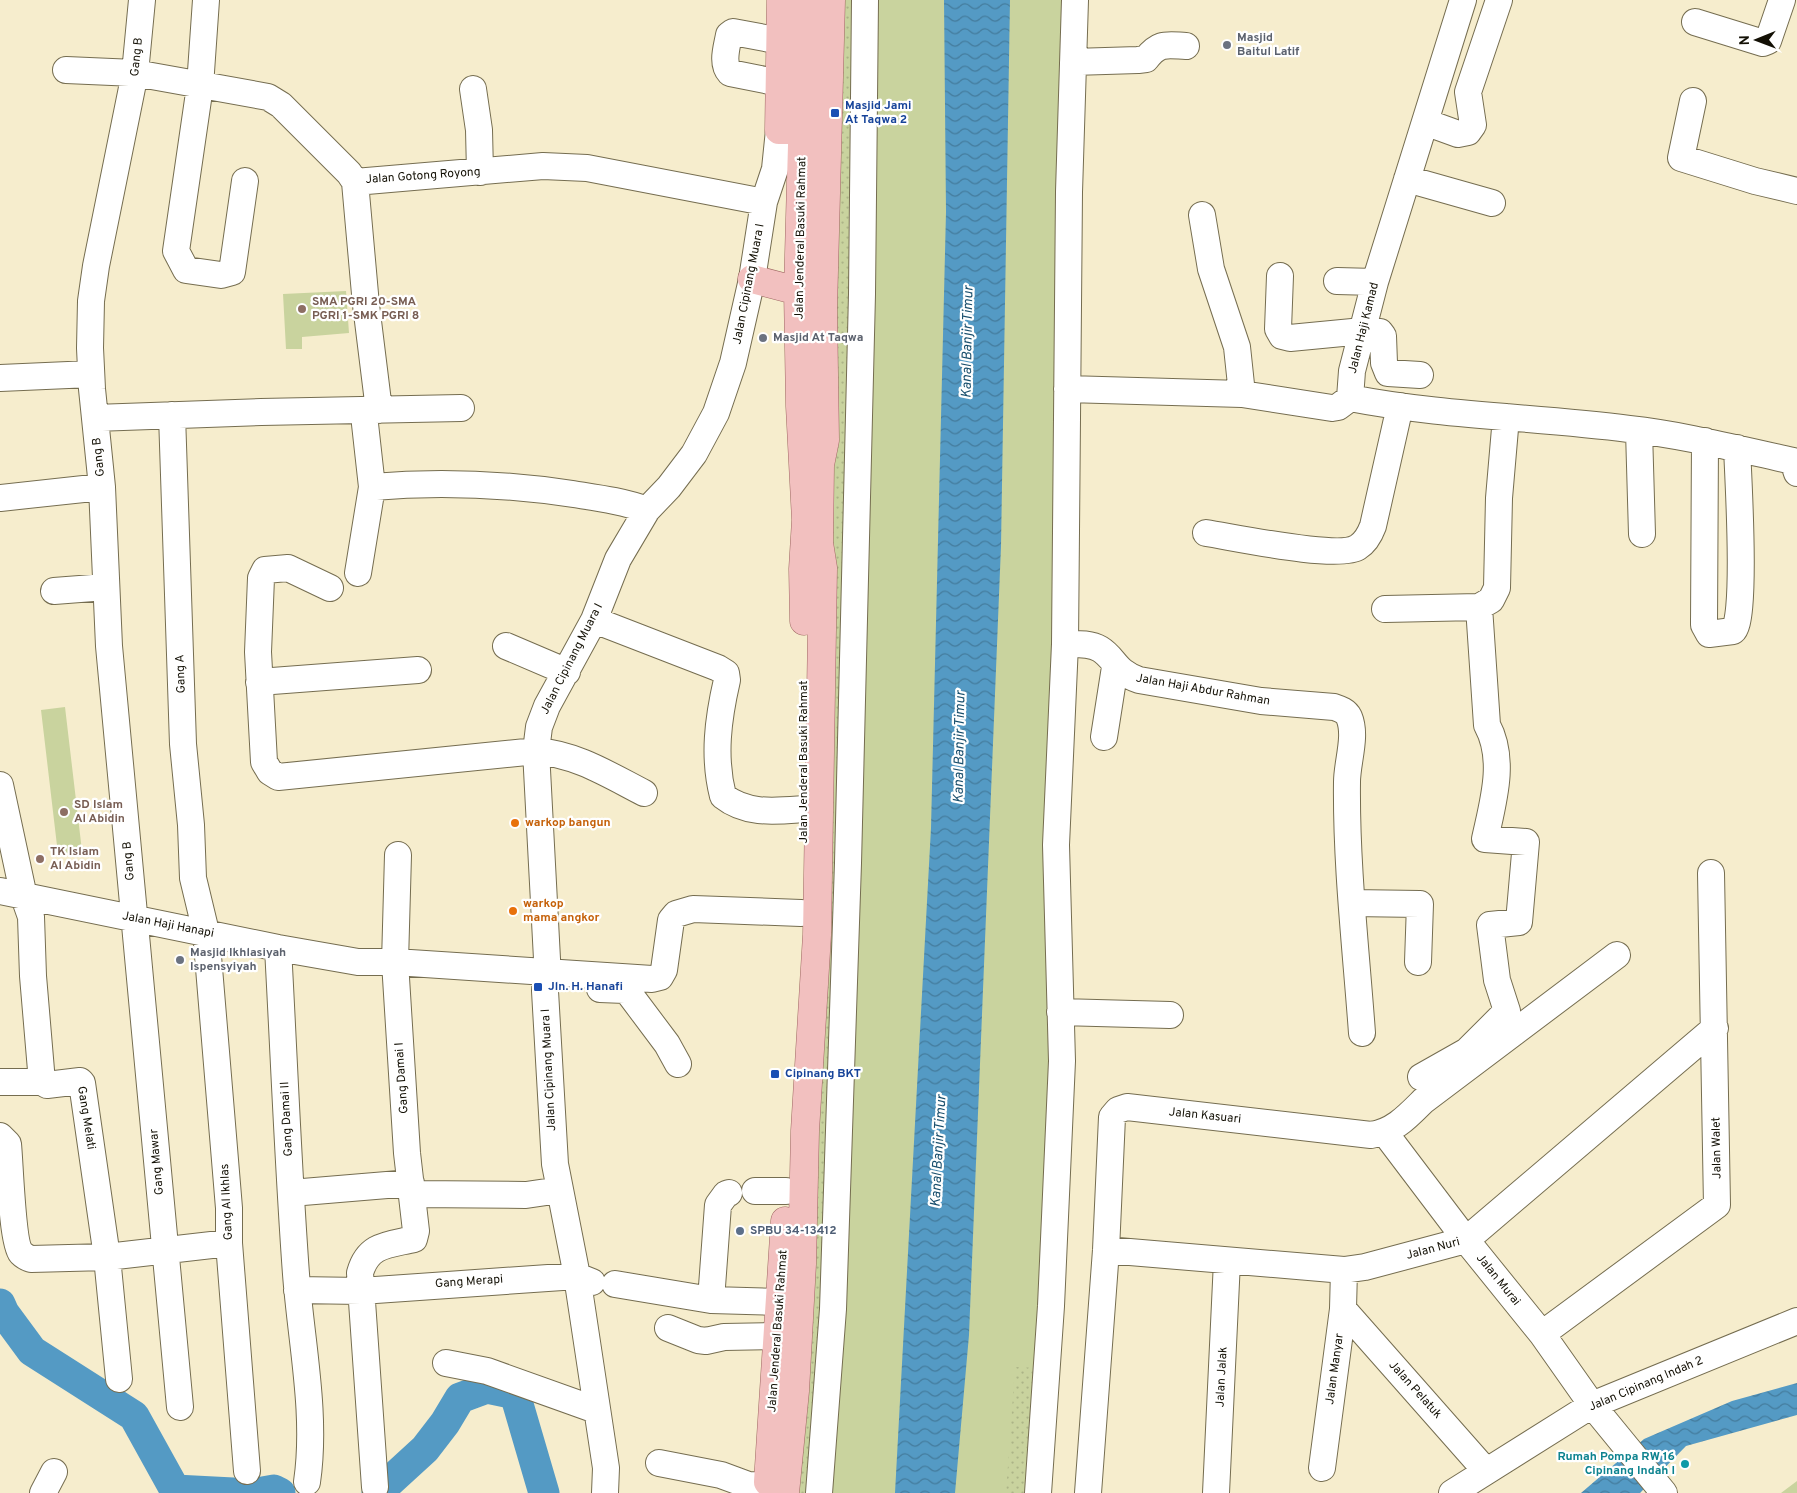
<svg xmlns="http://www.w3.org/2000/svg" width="1797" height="1493" font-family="Overpass,sans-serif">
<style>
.grass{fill:#c9d39e}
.park{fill:url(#park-dots)}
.water{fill:url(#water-waves)}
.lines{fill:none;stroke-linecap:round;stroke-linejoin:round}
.river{stroke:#549ac4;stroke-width:31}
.minor-casing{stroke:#756d50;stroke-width:28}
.major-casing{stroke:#9e6762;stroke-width:29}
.minor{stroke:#fff;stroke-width:26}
.major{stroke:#f2c0bf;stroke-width:28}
.worship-dot{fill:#6b7280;stroke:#fff;stroke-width:2}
.transit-dot{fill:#1a4fb4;stroke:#fff;stroke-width:2}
.education-dot{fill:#8d6e63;stroke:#fff;stroke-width:2}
.food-dot{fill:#e8710a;stroke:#fff;stroke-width:2}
.service-dot{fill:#5c6f8a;stroke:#fff;stroke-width:2}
.culture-dot{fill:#0f9aa8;stroke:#fff;stroke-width:2}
.labels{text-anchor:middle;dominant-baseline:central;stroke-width:4.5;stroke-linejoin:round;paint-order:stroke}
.worship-label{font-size:12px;font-weight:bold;fill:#5b616d;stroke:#fff;text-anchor:start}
.street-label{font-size:12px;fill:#131005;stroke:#fff}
.transit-label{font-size:12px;font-weight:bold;fill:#164399;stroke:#fff;text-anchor:start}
.education-label{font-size:12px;font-weight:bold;fill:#785e54;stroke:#fff;text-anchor:start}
.food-label{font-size:12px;font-weight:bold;fill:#c56008;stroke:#fff;text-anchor:start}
.service-label{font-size:12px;font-weight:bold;fill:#4e5e75;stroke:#fff;text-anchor:start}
.culture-label{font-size:12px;font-weight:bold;fill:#0d838f;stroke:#fff;text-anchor:end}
.water-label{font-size:14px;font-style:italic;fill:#194f6d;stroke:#fff}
</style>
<defs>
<pattern id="park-dots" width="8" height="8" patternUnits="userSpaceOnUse" patternTransform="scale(1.25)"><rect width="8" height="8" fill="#c9d39e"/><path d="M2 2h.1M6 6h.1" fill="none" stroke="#acb487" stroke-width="1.8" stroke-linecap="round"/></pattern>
<pattern id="water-waves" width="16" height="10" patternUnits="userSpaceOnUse" patternTransform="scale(1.25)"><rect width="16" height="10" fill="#549ac4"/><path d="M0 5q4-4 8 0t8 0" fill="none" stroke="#447c9d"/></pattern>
</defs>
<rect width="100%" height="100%" fill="#f6edcd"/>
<path class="grass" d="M 864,0 L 1075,0 L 1067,445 L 1037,1493 L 819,1493 Z
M 346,291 L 349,333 L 302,337 L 302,349 L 286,349 L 283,294 Z
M 65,707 L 82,851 L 58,854 L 41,710 Z
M 1797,1481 L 1797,1493 L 1781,1493 Z"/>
<path class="park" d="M 837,0 L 865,0 L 819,1493 L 785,1493 Z
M 1015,1367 L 1040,1368 L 1032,1493 L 1006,1493 Z"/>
<path class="water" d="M 944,0 L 1010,0 L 1001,546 L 969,1335 L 955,1493 L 895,1493 L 931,828 L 946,212 Z
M 1797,1383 L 1797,1415 L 1686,1446 L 1640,1493 L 1581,1493 L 1644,1439 L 1732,1401 Z"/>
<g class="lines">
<path class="river" d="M 0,1304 L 4,1313 L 32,1351 L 134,1416 L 175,1490 L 233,1493
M 257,1493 L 274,1490 L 280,1493
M 377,1493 L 425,1449 L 445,1423 L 460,1398 L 487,1388 L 515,1394 L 544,1493"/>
<g class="minor-casing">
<path id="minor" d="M 142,0 L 135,73 L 96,266 L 91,301 L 90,348 L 92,389 L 102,487 L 109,646 L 180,1407
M 206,0 L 200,86 L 176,251 L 186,270 L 221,275 L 232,272 L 245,181
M 1463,0 L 1375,282 L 1352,371 L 1350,398 C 1442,416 1536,417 1629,429 C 1684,435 1738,449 1793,461 L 1797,473
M 1695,22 L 1763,43 L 1768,41 L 1782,0
M 1073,62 L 1138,60 L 1146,59 C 1159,42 1166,45 1186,46
M 66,70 L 135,73 L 268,97 L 281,105 L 349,173 L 355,182 L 543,166 L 587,168 L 764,202
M 780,83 L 730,73 C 721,63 727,47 729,35 L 733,32 L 781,41
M 473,89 L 479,130 L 480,172
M 1693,101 L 1681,158 L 1755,181 L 1797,191
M 1425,122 L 1458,134 L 1468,132 L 1473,125 L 1468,92 L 1499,0
M 1407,179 L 1492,203
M 355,182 L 366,305 L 379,410
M 1202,215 L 1211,269 L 1237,347 L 1242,394
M 1280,276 L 1278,329 L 1282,336 L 1290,338 L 1363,331 L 1380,332 L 1383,336 L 1384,363 L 1388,373 L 1420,375
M 1337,281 L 1375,282
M 0,378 L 91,374
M 1067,389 L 1242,394 L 1332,408 L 1338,407 L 1350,398
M 172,415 L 183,744 L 191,825 L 193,878 L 206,932 L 229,1208 L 229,1243 L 247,1471
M 95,418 L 261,412 L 461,408
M 365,424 L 372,487
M 1639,431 L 1642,534
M 1705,441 L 1704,625 L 1709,634 L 1733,631 C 1747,620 1738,474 1737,448
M 0,498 L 102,487
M 1206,533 C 1233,537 1339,560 1358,547 C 1366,542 1370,534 1373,526 L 1400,406
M 358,573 L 372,487 C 439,481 506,484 573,494 C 598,498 622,501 647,510
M 330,588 L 288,568 L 265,570 L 261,578 L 258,652 L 264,762 L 270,772 L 278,777 L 536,751 C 576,754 609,775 644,793
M 54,591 L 106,587
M 1385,609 L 1479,607
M 594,620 L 718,668 L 726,673 L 727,680 C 718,719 713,757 723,796 C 747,815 776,811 805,809
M 1065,644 C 1076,644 1090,643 1100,649 C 1115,658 1115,672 1139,680 L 1261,701 L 1334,707 C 1340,709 1346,711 1349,717 C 1357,736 1347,762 1347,782 C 1346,865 1356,950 1362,1033
M 506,646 L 567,672
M 259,682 L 418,670
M 1104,737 L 1115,667
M 0,785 L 24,897 L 31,917 L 33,976 L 42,1082 L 47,1085 L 80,1081 L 82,1083 L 107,1257 L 119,1379
M 0,891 L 278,948 L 358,962 L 395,962 L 652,979 L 660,977 L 664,970 L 671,920 L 676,914 L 693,909 L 801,913
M 1352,903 L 1420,904 L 1418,962
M 278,948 C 284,1057 288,1165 296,1274 C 301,1342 317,1414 307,1482
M 600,989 L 625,990 L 628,992 L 667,1044 L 678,1064
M 1060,1012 L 1170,1015
M 1421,1077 L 1467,1051 L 1507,1011 L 1497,980 L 1490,925 L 1519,922 L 1526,842 L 1485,839 C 1493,802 1506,760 1487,725 L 1479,607 L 1491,600 L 1497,588 L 1499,498 L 1506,417
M 0,1082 L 42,1082
M 1385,1133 L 1466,1240 L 1542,1334 L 1592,1405 L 1664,1493
M 0,1136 L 8,1144 C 10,1163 12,1242 21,1253 C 24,1256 28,1258 31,1259 L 107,1257 L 229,1243
M 755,1191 L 786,1191
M 291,1193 L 411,1183
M 413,1194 L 526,1195 L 560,1190
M 1106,1250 L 1344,1270 L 1365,1267 L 1466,1240 L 1715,1028
M 615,1284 L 711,1300 L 781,1302
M 297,1290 L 361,1291 L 577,1276 L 592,1282
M 711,1300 L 718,1205 L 726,1194 L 729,1193
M 1343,1309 L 1486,1471
M 668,1328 L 698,1340 L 706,1341 L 724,1337 L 776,1336
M 1542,1334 L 1717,1205 L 1711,873
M 446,1363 L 487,1371 L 596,1410
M 659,1463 L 721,1475 L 748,1485 L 767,1486
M 1322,1468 L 1343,1309 L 1344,1270
M 375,1487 L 360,1273 C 368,1244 388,1245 414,1239 L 416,1231 L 407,1153 L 395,962 L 398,855
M 43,1493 L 54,1472
M 605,1493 L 606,1468 L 577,1276 L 555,1164 L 545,991 L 547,959 L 536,751 L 539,727 L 547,706 L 594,620 L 618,559 L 647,510 L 669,487 L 694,454 L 716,413 L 733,363 L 752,279 L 764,202 L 775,169 L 779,130
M 819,1493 L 833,1309 L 848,863 L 862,294 L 865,0
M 1038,1493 L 1051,1306 L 1062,1061 L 1056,845 L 1065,644 L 1069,192 L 1075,0
M 1088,1493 L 1106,1250 L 1112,1117 L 1118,1110 L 1127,1107 L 1371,1135 C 1393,1132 1407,1117 1423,1101 L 1617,955
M 1216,1493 L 1227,1261
M 1452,1493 L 1592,1405 L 1797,1321"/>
</g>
<g class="major-casing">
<path id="major" d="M 781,0 L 779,130 L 803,130
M 752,279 L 798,291
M 804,621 L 803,569 L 806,520 L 800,406 L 798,291 L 806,0
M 768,1482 L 785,1221
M 785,1493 L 795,1391 L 802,1264 L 805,1131 L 817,935 L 823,568 L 819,543 L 820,465 L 825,440 L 823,309 L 831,0"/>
</g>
<use href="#minor" class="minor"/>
<use href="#major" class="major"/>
</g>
<g class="worship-dot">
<circle cx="1227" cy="45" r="5"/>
<circle cx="763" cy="338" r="5"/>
<circle cx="180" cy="960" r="5"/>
</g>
<g class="transit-dot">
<rect x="830" y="108" width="10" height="10" rx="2.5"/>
<rect x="533" y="982" width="10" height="10" rx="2.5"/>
<rect x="770" y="1069" width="10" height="10" rx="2.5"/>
</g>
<g class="education-dot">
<circle cx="302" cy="309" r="5"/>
<circle cx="64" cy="812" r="5"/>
<circle cx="40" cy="859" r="5"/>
</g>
<g class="food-dot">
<circle cx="515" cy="823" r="5"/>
<circle cx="513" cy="911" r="5"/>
</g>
<circle class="service-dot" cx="740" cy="1231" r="5"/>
<circle class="culture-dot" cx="1685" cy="1464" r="5"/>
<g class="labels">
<g class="worship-label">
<text x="1237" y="38">Masjid<tspan x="1237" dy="14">Baitul Latif</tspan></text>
<text x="773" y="338">Masjid At Taqwa</text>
<text x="190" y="953">Masjid Ikhlasiyah<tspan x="190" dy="14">Ispensyiyah</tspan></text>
</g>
<g class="street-label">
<text transform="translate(137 57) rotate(-84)">Gang B</text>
<text transform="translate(423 176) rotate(-4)">Jalan Gotong Royong</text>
<text transform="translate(801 238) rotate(-89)">Jalan Jenderal Basuki Rahmat</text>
<text transform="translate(749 284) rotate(-79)">Jalan Cipinang Muara I</text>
<text transform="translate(1364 328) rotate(-76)">Jalan Haji Kamad</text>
<text transform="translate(99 457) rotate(-96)">Gang B</text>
<text transform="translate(572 659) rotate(-63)">Jalan Cipinang Muara I</text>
<text transform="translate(181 674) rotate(-92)">Gang A</text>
<text transform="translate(1203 690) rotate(10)">Jalan Haji Abdur Rahman</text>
<text transform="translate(804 762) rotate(-90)">Jalan Jenderal Basuki Rahmat</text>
<text transform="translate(129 861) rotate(-95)">Gang B</text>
<text transform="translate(168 925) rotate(11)">Jalan Haji Hanapi</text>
<text transform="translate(549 1070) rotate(-93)">Jalan Cipinang Muara I</text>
<text transform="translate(402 1078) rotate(-94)">Gang Damai I</text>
<text transform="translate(1205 1116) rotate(6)">Jalan Kasuari</text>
<text transform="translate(86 1118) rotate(81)">Gang Melati</text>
<text transform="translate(287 1119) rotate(-93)">Gang Damai II</text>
<text transform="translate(1717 1148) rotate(-91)">Jalan Walet</text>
<text transform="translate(157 1162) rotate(-95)">Gang Mawar</text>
<text transform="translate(227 1202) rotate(-93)">Gang Al Ikhlas</text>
<text transform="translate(1433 1249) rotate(-15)">Jalan Nuri</text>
<text transform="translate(1498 1280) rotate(51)">Jalan Murai</text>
<text transform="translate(469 1282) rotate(-4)">Gang Merapi</text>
<text transform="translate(778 1331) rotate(-86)">Jalan Jenderal Basuki Rahmat</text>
<text transform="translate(1335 1369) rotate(-82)">Jalan Manyar</text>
<text transform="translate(1222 1377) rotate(-87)">Jalan Jalak</text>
<text transform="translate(1646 1384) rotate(-23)">Jalan Cipinang Indah 2</text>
<text transform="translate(1415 1390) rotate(48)">Jalan Pelatuk</text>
</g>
<g class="transit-label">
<text x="845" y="106">Masjid Jami<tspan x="845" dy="14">At Taqwa 2</tspan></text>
<text x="548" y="987">Jln. H. Hanafi</text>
<text x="785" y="1074">Cipinang BKT</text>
</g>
<g class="education-label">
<text x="312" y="302">SMA PGRI 20-SMA<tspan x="312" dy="14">PGRI 1-SMK PGRI 8</tspan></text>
<text x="74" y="805">SD Islam<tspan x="74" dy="14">Al Abidin</tspan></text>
<text x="50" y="852">TK Islam<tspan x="50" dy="14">Al Abidin</tspan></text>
</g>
<g class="food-label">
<text x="525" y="823">warkop bangun</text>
<text x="523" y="904">warkop<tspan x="523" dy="14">mama angkor</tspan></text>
</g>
<g class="service-label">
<text x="750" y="1231">SPBU 34-13412</text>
</g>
<g class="culture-label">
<text x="1675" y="1457">Rumah Pompa RW 16<tspan x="1675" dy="14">Cipinang Indah I</tspan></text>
</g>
<g class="water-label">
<text transform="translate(968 342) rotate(-89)">Kanal Banjir Timur</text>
<text transform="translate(960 747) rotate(-89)">Kanal Banjir Timur</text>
<text transform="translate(939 1151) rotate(-87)">Kanal Banjir Timur</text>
</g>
</g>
<g transform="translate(1757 40) rotate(269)" stroke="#ffffff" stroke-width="4" paint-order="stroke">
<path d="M0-4L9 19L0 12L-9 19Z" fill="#131005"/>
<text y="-8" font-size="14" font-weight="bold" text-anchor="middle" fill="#131005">N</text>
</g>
</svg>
